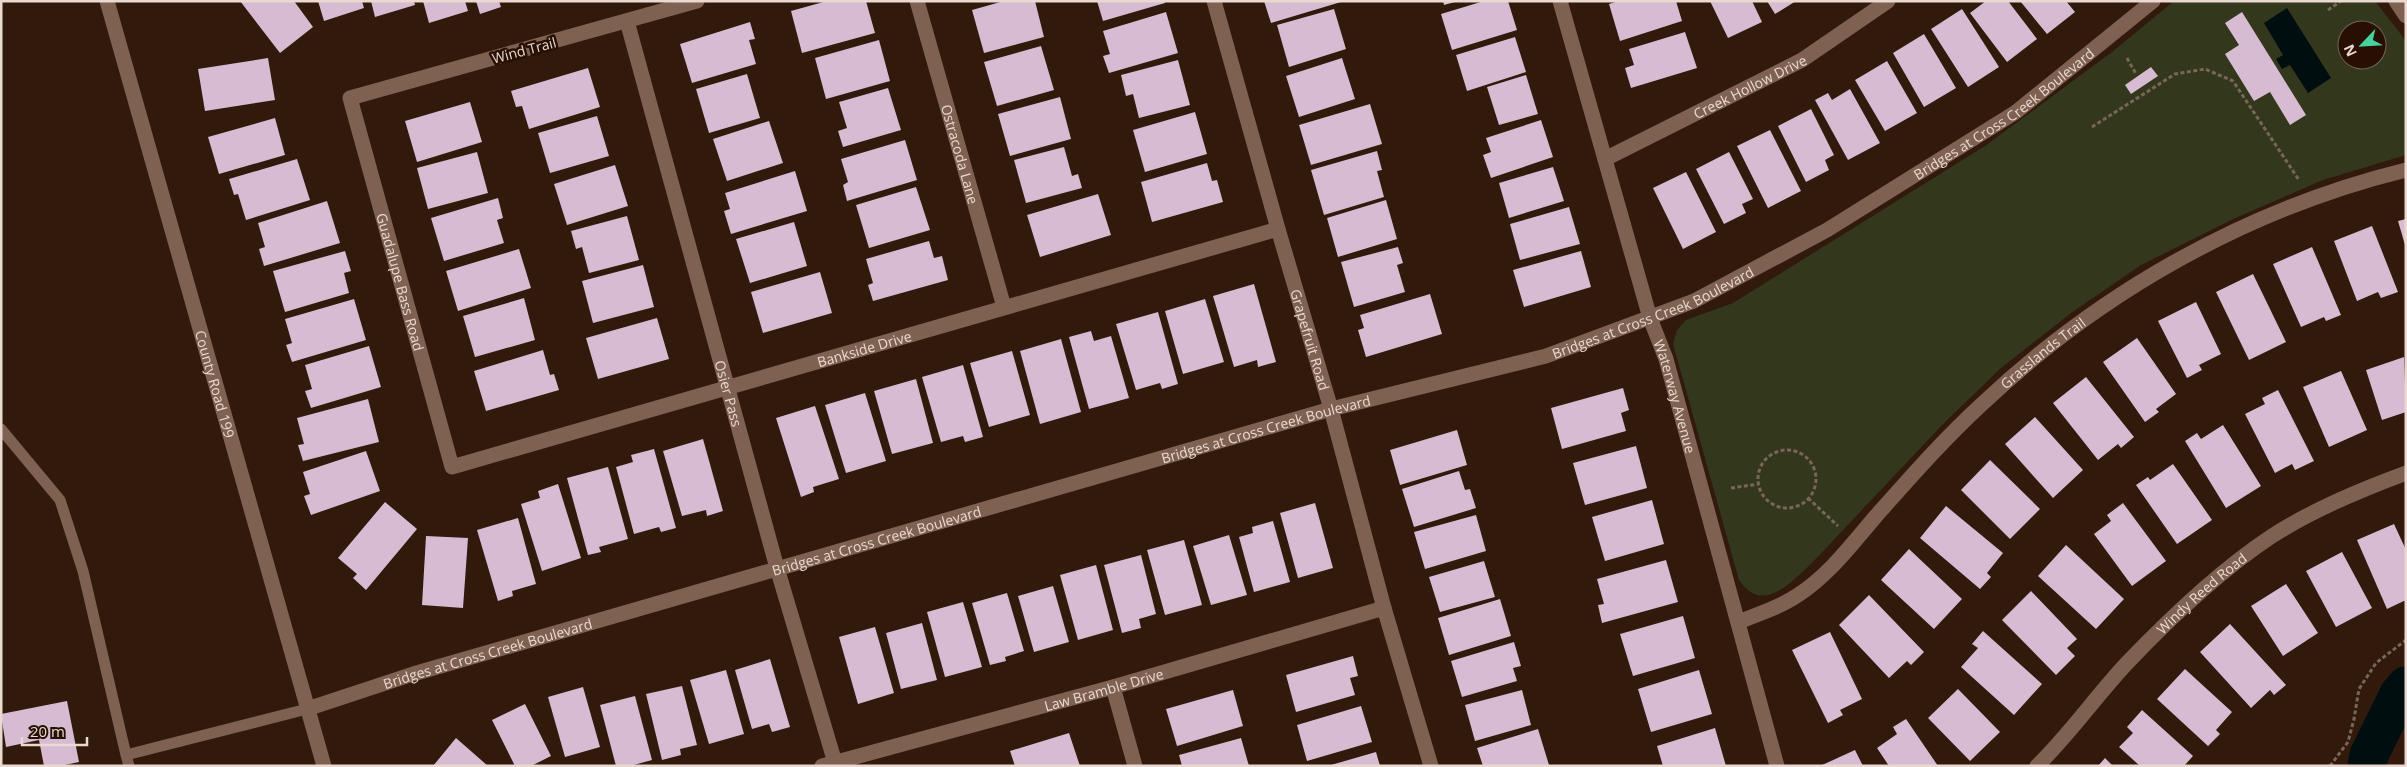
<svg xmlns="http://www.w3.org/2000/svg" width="2407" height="767" font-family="'Open Sans',sans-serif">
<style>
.green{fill:#33381d;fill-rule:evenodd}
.water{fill:#000e0f}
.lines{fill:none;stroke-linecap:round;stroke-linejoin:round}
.river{stroke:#000e0f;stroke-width:39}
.building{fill:#d7bbd2}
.path{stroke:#7a6559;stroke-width:3;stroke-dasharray:4 2.5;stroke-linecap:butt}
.service{stroke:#7e6151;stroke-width:11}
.minor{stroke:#7e6151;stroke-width:15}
.labels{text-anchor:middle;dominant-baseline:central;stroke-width:5;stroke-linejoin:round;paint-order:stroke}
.street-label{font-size:14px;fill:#ead9d0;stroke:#271003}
</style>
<rect width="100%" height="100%" fill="#31190b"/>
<path class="green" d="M 2174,1 L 2375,1 L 2406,41 L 2406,155 L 2323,180 L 2233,219 L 2141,265 L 2071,313 L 2001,368 L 1942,425 L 1812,563 C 1790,583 1763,615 1739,580 L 1673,344 L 1677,330 L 1686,320 L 1733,303 L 1985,146 L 2112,52 ZM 2347,30 L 2377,30 L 2377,60 L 2347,60 Z"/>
<path class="water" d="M 2287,8 L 2331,78 L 2308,93 L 2290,65 L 2282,69 L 2276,59 L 2283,55 L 2264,23 Z"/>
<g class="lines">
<path class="river" d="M 2367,766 L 2369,755 L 2399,694 L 2406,686"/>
</g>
<path class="building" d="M 240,1 L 294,1 L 313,27 L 280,53 Z
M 318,1 L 362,1 L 364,8 L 324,21 Z
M 371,1 L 414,1 L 415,5 L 375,17 Z
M 423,1 L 465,1 L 468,11 L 429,23 Z
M 476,1 L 499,1 L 501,7 L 480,14 Z
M 827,1 L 866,1 L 875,33 L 802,53 L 791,11 Z
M 1004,1 L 1035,1 L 1044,37 L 984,53 L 972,10 Z
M 1097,1 L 1165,1 L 1165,3 L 1103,21 Z
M 1264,1 L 1341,1 L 1341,2 L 1271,23 Z
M 1443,1 L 1455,1 L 1455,2 L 1444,5 Z
M 1484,1 L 1508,1 L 1517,30 L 1452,50 L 1441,14 Z
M 1619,1 L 1676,1 L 1682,21 L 1620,41 L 1609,4 Z
M 1710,1 L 1752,1 L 1762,22 L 1728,38 Z
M 1767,1 L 1796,1 L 1775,14 Z
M 1986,1 L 2008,1 L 2037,39 L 2007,62 L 1970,13 Z
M 2020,1 L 2066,1 L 2075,12 L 2047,34 Z
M 1334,9 L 1346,49 L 1289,67 L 1277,25 Z
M 1962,9 L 1999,67 L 1968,87 L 1931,29 Z
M 1166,12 L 1178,53 L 1109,73 L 1103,56 L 1110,54 L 1103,31 Z
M 2242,12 L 2306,115 L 2290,125 L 2270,92 L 2254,101 L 2225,54 L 2239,45 L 2225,23 Z
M 750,22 L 755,39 L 749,40 L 756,64 L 692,83 L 680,44 Z
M 1685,32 L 1697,68 L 1631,88 L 1625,68 L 1634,65 L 1629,49 Z
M 1924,34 L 1956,88 L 1924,107 L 1893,53 Z
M 1515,37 L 1526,72 L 1467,91 L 1456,55 Z
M 879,40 L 890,81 L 826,99 L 815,58 Z
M 1041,46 L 1054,90 L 997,106 L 984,62 Z
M 268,58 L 275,100 L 205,111 L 198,69 Z
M 1342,58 L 1355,99 L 1299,117 L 1286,76 Z
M 1178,60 L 1190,105 L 1139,118 L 1133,94 L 1126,96 L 1121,75 Z
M 1887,61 L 1917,113 L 1885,131 L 1855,80 Z
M 2151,67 L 2158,76 L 2131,94 L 2125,85 Z
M 588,68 L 600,107 L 529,129 L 522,106 L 516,107 L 511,91 Z
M 747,74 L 760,118 L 709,133 L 696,89 Z
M 1526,75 L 1538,114 L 1499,125 L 1487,87 Z
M 888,88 L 901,130 L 843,147 L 838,131 L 847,128 L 839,102 Z
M 1850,89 L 1880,143 L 1848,160 L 1815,100 L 1828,93 L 1832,100 Z
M 1060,97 L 1071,139 L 1010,156 L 998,114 Z
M 470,102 L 482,142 L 417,162 L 405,121 Z
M 1370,104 L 1382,144 L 1311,165 L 1299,125 Z
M 1811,109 L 1834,155 L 1825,160 L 1829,170 L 1806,182 L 1778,126 Z
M 1195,112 L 1207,154 L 1145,172 L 1133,130 Z
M 597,116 L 609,156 L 550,173 L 538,133 Z
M 275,118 L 285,155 L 219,174 L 208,137 Z
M 1541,120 L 1553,157 L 1491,178 L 1483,155 L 1491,152 L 1486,138 Z
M 769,121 L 783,163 L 727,181 L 713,139 Z
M 1770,130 L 1801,191 L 1768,208 L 1737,146 Z
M 905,140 L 917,180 L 847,201 L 843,185 L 848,182 L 841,159 Z
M 1064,147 L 1072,176 L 1078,174 L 1082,188 L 1026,203 L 1014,160 Z
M 1377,151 L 1382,170 L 1377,171 L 1384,197 L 1324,215 L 1311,170 Z
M 477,152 L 488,193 L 428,209 L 417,168 Z
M 1729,152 L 1753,199 L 1742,204 L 1746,213 L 1724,224 L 1696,169 Z
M 297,159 L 310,200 L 246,220 L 238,194 L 234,195 L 229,179 Z
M 1207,163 L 1212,181 L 1217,180 L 1223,202 L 1152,222 L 1141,182 Z
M 615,165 L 628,206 L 567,225 L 554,184 Z
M 1553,167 L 1564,201 L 1509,218 L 1499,183 Z
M 795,171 L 807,211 L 731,234 L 724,211 L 730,209 L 725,193 Z
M 1686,172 L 1716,232 L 1683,249 L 1653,188 Z
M 916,187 L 930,230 L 869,248 L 856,205 Z
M 1098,194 L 1111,235 L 1040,257 L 1027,215 Z
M 498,198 L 503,218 L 497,220 L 504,243 L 444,261 L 431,218 Z
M 1386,200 L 1397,239 L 1338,257 L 1327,218 Z
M 327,201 L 340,243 L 264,266 L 259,249 L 265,247 L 258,223 Z
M 1569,207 L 1580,244 L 1520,260 L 1510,224 Z
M 627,216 L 639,260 L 589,273 L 582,247 L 576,249 L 571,231 Z
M 2406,219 L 2406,245 L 2405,245 L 2398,221 Z
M 794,222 L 807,266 L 750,283 L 736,239 Z
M 2372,226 L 2398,292 L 2381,298 L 2378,292 L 2357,301 L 2334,241 Z
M 929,241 L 934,258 L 942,256 L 948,280 L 873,301 L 868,285 L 873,283 L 866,259 Z
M 1398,247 L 1403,263 L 1397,265 L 1405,292 L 1354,307 L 1341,262 Z
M 2312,247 L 2341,315 L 2326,321 L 2324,317 L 2301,327 L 2273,264 Z
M 519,249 L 531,288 L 458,311 L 446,271 Z
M 345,251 L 351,271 L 344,273 L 349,293 L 285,312 L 273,271 Z
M 1581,251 L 1591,287 L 1524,307 L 1513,270 Z
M 643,265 L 654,307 L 593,323 L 582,281 Z
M 820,272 L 832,313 L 763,333 L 751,292 Z
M 2253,274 L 2286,342 L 2249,360 L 2216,292 Z
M 1254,284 L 1276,362 L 1258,367 L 1257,360 L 1234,367 L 1213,296 Z
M 1430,294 L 1442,334 L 1366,357 L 1358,330 L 1364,328 L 1360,315 Z
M 524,298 L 535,340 L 475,357 L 463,316 Z
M 354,299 L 366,340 L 292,362 L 286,345 L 292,343 L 285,319 Z
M 1205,299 L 1224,362 L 1183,374 L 1165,311 Z
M 2196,302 L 2221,354 L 2199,365 L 2202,370 L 2187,378 L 2158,321 Z
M 1158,312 L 1178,384 L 1162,389 L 1160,383 L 1136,390 L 1116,324 Z
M 657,318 L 669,359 L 598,379 L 586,338 Z
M 1091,331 L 1094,341 L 1111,336 L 1129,398 L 1089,409 L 1069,337 Z
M 2137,338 L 2176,394 L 2156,409 L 2159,412 L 2145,422 L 2103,362 Z
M 1061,339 L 1081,412 L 1040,424 L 1020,351 Z
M 369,346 L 381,387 L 311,408 L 305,391 L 312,389 L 305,365 Z
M 543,350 L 550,375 L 554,374 L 559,390 L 486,411 L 474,371 Z
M 1012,351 L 1030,415 L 989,427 L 970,363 Z
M 2404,357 L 2406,412 L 2382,420 L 2366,370 Z
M 963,365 L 983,437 L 965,442 L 963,436 L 941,442 L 922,377 Z
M 2341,371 L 2367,430 L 2329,447 L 2303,387 Z
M 2086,377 L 2134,437 L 2121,448 L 2118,444 L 2098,460 L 2053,403 Z
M 916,379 L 933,443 L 892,454 L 874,391 Z
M 1623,388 L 1629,410 L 1621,413 L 1626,431 L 1562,449 L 1551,408 Z
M 2278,390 L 2314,461 L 2295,470 L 2292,464 L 2275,473 L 2245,414 L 2265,404 L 2262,398 Z
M 865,393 L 886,461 L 846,473 L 825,405 Z
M 368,399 L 379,442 L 303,461 L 298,445 L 304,444 L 297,418 Z
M 815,406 L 839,479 L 813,487 L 814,492 L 801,497 L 776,418 Z
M 2035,417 L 2083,470 L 2053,498 L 2005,444 Z
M 2223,425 L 2261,486 L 2226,508 L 2185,441 L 2197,433 L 2201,439 Z
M 1457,430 L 1467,465 L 1400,485 L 1390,450 Z
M 703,439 L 723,511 L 707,516 L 706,510 L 682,516 L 663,451 Z
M 1636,446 L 1647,488 L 1585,505 L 1573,463 Z
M 654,449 L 676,528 L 661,532 L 659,527 L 634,534 L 616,467 L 633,462 L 631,455 Z
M 366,451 L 380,491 L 311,515 L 304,496 L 310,494 L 303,472 Z
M 1990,460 L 2040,509 L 2010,539 L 1961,490 Z
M 2173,464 L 2212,520 L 2177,544 L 2136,485 L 2148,477 L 2150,480 Z
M 608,467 L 628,539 L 599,547 L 601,552 L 588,555 L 567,478 Z
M 1459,471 L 1465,490 L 1470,489 L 1476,508 L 1414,527 L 1402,489 Z
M 558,484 L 581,558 L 542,571 L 521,504 L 540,498 L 538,491 Z
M 1652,500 L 1664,544 L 1605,561 L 1592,517 Z
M 385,502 L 417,529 L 366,590 L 353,578 L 357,574 L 338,558 Z
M 1315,503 L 1333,568 L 1298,578 L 1280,513 Z
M 2123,503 L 2166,561 L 2132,586 L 2094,534 L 2111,521 L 2107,515 Z
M 1946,506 L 2003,553 L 1987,573 L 1991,577 L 1980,589 L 1920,538 Z
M 1476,515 L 1486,551 L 1425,569 L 1414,532 Z
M 518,518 L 536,584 L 512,591 L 513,596 L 498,601 L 477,530 Z
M 1273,521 L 1290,582 L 1254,592 L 1239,537 L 1253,533 L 1252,527 Z
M 2394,524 L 2406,550 L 2406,600 L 2387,609 L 2357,540 Z
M 1229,535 L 1247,595 L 1211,605 L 1193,546 Z
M 426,536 L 468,538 L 463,608 L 422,605 Z
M 1184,540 L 1202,605 L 1165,615 L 1147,550 Z
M 2066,545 L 2124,599 L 2096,629 L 2038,576 Z
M 1909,549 L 1962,599 L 1934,629 L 1881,580 Z
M 2342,552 L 2372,608 L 2336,627 L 2306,571 Z
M 1141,555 L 1156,614 L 1139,619 L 1141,628 L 1122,633 L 1104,565 Z
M 1666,560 L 1678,602 L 1602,623 L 1598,605 L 1604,604 L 1597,579 Z
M 1484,561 L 1495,597 L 1440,612 L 1429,577 Z
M 1096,565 L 1113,630 L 1078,640 L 1060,575 Z
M 2286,584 L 2318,633 L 2283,656 L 2251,606 Z
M 1053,586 L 1069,642 L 1034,652 L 1018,596 Z
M 2031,591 L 2077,639 L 2067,648 L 2075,656 L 2056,675 L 2002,620 Z
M 1007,593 L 1024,651 L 1005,657 L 1006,661 L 990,665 L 972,603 Z
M 1869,595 L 1924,652 L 1911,665 L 1907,661 L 1889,678 L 1839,625 Z
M 1500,599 L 1511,636 L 1449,655 L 1438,618 Z
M 963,602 L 982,667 L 945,677 L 927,612 Z
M 1683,616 L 1695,658 L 1633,676 L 1620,634 Z
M 922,623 L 937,680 L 901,689 L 886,633 Z
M 2230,624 L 2286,685 L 2274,695 L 2270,690 L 2251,708 L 2200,652 Z
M 875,627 L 894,693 L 858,704 L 839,637 Z
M 1983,631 L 2042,684 L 2014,715 L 1961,667 L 1978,648 L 1972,644 Z
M 1830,632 L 1862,699 L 1840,710 L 1843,715 L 1828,723 L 1792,650 Z
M 1514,642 L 1521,666 L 1513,668 L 1517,681 L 1462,697 L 1451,661 Z
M 1353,656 L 1358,676 L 1350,678 L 1355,695 L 1296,712 L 1286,675 Z
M 770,659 L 790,727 L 772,732 L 769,724 L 752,729 L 735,670 Z
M 2185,669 L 2232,712 L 2216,730 L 2220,734 L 2208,746 L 2157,699 Z
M 726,670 L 744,734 L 709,744 L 690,680 Z
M 1699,670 L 1712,714 L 1651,732 L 1638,689 Z
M 682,686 L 697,745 L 680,749 L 681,755 L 662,760 L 646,694 Z
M 583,687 L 600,747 L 565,757 L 548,697 Z
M 1958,689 L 2000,732 L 1970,761 L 1928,718 Z
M 1233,690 L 1243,726 L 1177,746 L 1166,709 Z
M 1522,690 L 1531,725 L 1475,741 L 1465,705 Z
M 635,696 L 652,760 L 630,766 L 616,766 L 600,705 Z
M 67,701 L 79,762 L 60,766 L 44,766 L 39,740 L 6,747 L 1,714 Z
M 525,704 L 551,756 L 531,766 L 515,766 L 492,720 Z
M 1361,706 L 1372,742 L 1307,761 L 1297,725 Z
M 2142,710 L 2193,756 L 2184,766 L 2140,766 L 2119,747 L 2133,733 L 2127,727 Z
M 1906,719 L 1938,766 L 1889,766 L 1877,748 L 1897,734 L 1893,727 Z
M 1715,728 L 1726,766 L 1663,766 L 1657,746 Z
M 1538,729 L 1549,765 L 1483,766 L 1477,748 Z
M 1069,733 L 1080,766 L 1015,766 L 1010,751 Z
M 456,738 L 488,766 L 433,766 Z
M 1241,738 L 1249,766 L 1182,766 L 1179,755 Z
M 1855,750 L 1863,766 L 1820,766 Z
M 1376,752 L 1380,766 L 1331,766 L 1331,765 Z
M 2105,758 L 2113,766 L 2098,766 Z"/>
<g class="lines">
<path class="path" d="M 2328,10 L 2341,1
M 2127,58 L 2136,74
M 2092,127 L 2175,74 L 2205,69 L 2233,81 L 2299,180
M1758 479a29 29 0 1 1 58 0a29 29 0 1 1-58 0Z
M 1731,488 L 1759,484
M 1808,498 L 1838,526
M 2330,766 L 2348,742 L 2354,719 L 2359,689 L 2376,663 L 2406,640"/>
<path class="service" d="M 1,429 L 60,500 L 83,571 L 126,755
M 129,766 L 126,755 L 307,709"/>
<g class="minor">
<path id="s1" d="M 107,1 L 324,766"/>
<path id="s2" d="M 697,1 L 350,98 L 452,467 L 1278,229"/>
<path id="s3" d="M 917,1 L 1004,307"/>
<path id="s4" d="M 1214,1 L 1278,229 L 1331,409 L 1384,608 L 1431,766"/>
<path id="s5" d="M 1560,1 L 1650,318 L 1666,359 L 1777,766"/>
<path d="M 2396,1 L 2406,16"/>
<path id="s6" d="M 627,21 L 777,568 L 836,766"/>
<path id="s7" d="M 1605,159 L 1802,60 L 1888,1"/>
<path id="s8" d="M 1738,622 C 1759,614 1780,607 1798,595 C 1829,575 1852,544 1876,516 C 1910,478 1943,440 1981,405 C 2100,292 2247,209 2406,170"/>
<path d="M 1113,687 L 1135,766"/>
<path id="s9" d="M 307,709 L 413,674 L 1331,409 L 1546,356 L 1694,301 L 1827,230 L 2016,112 L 2153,1"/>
<path id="s10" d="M 822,766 L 1113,687 L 1384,608"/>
<path id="s11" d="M 2037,766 C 2070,734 2096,696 2127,663 C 2171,617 2219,571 2272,536 C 2314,509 2360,490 2406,473"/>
</g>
</g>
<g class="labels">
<g class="street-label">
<text transform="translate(524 50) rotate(-15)">Wind Trail</text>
<text stroke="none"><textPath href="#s7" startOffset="162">Creek Hollow Drive</textPath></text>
<text stroke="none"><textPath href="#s9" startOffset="1809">Bridges at Cross Creek Boulevard</textPath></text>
<text stroke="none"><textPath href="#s3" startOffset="159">Ostracoda Lane</textPath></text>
<text stroke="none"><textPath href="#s2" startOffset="551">Guadalupe Bass Road</textPath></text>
<text stroke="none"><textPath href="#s9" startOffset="1404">Bridges at Cross Creek Boulevard</textPath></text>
<text stroke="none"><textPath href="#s4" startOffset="352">Grapefruit Road</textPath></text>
<text stroke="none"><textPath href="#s2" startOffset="1172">Bankside Drive</textPath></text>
<text stroke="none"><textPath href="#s8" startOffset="411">Grasslands Trail</textPath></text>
<text stroke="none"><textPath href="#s1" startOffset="398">County Road 199</textPath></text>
<text stroke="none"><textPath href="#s6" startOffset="386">Osier Pass</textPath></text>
<text stroke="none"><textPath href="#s5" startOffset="412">Waterway Avenue</textPath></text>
<text stroke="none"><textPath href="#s9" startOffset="999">Bridges at Cross Creek Boulevard</textPath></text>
<text stroke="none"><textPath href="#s9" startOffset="594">Bridges at Cross Creek Boulevard</textPath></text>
<text stroke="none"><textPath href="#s11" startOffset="239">Windy Reed Road</textPath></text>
<text stroke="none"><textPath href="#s9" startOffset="189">Bridges at Cross Creek Boulevard</textPath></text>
<text stroke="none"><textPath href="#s10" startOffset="292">Law Bramble Drive</textPath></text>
</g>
</g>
<rect width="2407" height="767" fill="none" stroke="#ead9d0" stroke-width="5"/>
<g transform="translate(2362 45) rotate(245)"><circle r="24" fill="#271003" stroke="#756055"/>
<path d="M0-4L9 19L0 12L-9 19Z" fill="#45d49f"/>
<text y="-8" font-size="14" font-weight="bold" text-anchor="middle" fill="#ead9d0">N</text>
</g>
<path d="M22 737v8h65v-8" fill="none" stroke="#ead9d0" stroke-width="2.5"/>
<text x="30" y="737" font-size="15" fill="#ead9d0" stroke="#271003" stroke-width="4" paint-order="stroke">20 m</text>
</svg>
